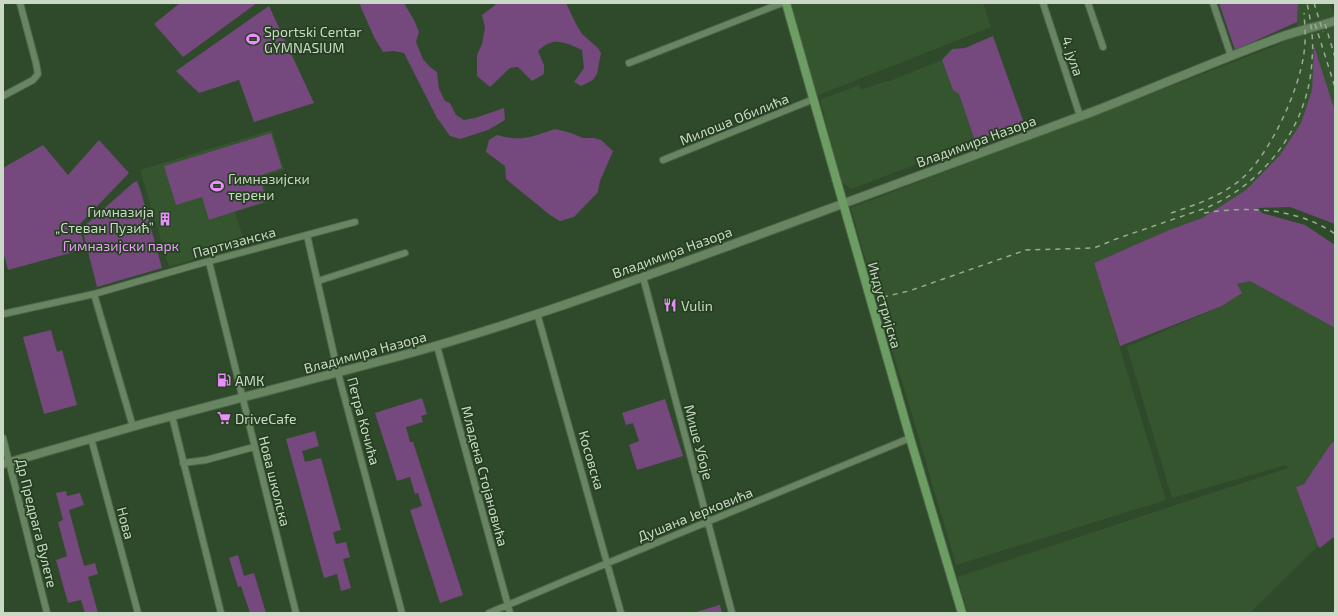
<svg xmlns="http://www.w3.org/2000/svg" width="1338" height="616" font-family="'Exo 2',sans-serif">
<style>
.built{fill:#35552f}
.green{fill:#75487e}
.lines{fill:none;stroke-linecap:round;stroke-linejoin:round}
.minor-casing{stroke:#4f664b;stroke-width:8}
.tertiary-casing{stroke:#4f664b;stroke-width:10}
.secondary-casing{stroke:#4f664b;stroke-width:10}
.minor{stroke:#688562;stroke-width:6}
.tertiary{stroke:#688562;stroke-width:8}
.secondary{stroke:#6c9e63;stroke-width:8}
.rail{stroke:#98ac94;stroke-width:1.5;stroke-dasharray:5 5;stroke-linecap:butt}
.labels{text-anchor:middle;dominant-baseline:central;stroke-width:3.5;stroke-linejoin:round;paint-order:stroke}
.poi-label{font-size:14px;fill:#c9d9c6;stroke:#253f20;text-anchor:start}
.street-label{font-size:14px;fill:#c9d9c6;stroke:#253f20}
.park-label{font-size:14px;fill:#ec9dfc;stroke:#253f20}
</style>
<rect width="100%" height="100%" fill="#2f4a2a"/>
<path class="built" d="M 790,3 L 983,3 L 991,27 L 816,96 Z
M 1298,3 L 1330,3 L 1335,18 L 1335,111 L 1314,47 L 1312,90 L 1301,123 L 1280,155 L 1246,190 L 1202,218 L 1169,230 L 1094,263 L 1166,500 L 956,565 L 913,418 L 877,300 L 851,208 L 1015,145 L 1123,105 L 1280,44 L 1295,35 L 1296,42 Z
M 942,60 L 953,89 L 959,94 L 975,141 L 852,189 L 842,183 L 820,100 L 859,85 L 861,90 L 886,81 L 890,81 Z
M 272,130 L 284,170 L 261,177 L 269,202 L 235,212 L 245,244 L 169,267 L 140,170 Z
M 1250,281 L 1335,328 L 1335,440 L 1330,445 L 1304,484 L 1296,487 L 1318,546 L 1250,613 L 968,613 L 957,577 L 1288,468 L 1286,465 L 1172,498 L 1127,347 L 1222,306 L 1236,284 Z"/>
<path class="green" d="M 180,3 L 257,3 L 183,57 L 154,24 Z
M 359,3 L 404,3 L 414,20 L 419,32 L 416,42 L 423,59 L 430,67 L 437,72 L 439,89 L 445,101 L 450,103 L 456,115 L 464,120 L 475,118 L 504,108 L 505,120 L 488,130 L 460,139 L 450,136 L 437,118 L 404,53 L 393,51 L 383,52 L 374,37 Z
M 495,3 L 566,3 L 576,24 L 582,34 L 598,48 L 601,53 L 597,74 L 593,80 L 581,86 L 574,82 L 584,68 L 582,50 C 564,42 554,36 538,51 L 544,65 L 544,74 L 532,81 L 518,67 L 510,68 L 490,87 L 477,76 L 477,55 L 482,44 L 485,28 L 482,15 L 495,5 Z
M 1219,3 L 1298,3 L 1297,22 L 1235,50 Z
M 269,6 L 314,103 L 254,122 L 239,80 L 199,93 L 176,71 Z
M 993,36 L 1024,123 L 975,141 L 959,94 L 953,90 L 942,60 L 952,49 L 965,48 Z
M 1314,46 L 1335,111 L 1335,224 L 1290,207 L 1258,208 L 1262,213 L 1305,225 L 1335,245 L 1335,328 L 1250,281 L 1237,284 L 1242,293 L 1222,306 L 1120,346 L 1094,263 L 1169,230 L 1202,218 L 1246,190 L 1280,155 L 1301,123 L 1312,90 Z
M 555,129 L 571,133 L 583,138 L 594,138 L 601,140 L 613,151 L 600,181 L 598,192 L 574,217 L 560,221 L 550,215 L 506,179 L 505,166 L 486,152 L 489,140 L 497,135 C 523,142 530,137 555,129 Z
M 271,133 L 282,168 L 259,176 L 267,201 L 209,220 L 202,197 L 176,205 L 164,166 Z
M 99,140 L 129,173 L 79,225 L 85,249 L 8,270 L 3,251 L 3,168 L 43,145 L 68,175 Z
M 137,181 L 141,192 L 162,268 L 97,287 L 82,228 L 133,183 Z
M 51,330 L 57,352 L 62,350 L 77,405 L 44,414 L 23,337 Z
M 422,398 L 427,414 L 421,416 L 423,422 L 406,427 L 410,442 L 413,442 L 463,595 L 440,603 L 410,510 L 422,506 L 418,493 L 415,494 L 410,477 L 397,481 L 375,413 Z
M 665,399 L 683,456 L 637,470 L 629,445 L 639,441 L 633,423 L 626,425 L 622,413 Z
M 315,431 L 319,446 L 302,451 L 305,462 L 321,458 L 341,530 L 333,532 L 336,544 L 346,542 L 350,557 L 343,559 L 351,588 L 341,591 L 337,574 L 324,578 L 286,439 Z
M 1335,440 L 1335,536 L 1320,548 L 1318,546 L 1296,487 L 1304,484 L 1330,445 Z
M 66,491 L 67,496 L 80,493 L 84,505 L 69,510 L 84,566 L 95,563 L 98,574 L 88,577 L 98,613 L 85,613 L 81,600 L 68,603 L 56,560 L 67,556 L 58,522 L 63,520 L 56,493 Z
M 238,555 L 244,576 L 254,573 L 266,613 L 250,613 L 241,586 L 238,587 L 229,558 Z
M 720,605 L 722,613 L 693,613 L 719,605 Z"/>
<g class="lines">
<g class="minor-casing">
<path id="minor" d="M 1043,3 L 1080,116
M 1088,3 L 1103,47
M 1213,3 L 1231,56
M 629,63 L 782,3
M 3,96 L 33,80 L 38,74 L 36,63 L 20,3
M 663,160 L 814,99
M 307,235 L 338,373 L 402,613
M 209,262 L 296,613
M 643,277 L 732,613
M 318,281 L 405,253
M 94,294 L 133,427
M 537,313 L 621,613
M 3,314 L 94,294 L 195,265 L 355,222
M 437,346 L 510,613
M 172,416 L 221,613
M 3,438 L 47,613
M 91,438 L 138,613
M 183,463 L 206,460 L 254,447
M 489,613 L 569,579 L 910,438"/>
</g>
<g class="tertiary-casing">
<path id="tertiary" d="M 3,464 L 142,424 L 400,356 C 513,325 622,285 731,245 C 852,201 972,156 1092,112 C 1154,88 1215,61 1278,38 C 1296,31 1316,27 1335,21"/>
</g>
<g class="secondary-casing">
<path id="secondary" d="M 786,3 L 910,438 L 962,613"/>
</g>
<use href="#minor" class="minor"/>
<use href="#tertiary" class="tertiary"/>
<use href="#secondary" class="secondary"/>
<path class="rail" d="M 1314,3 L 1323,32
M 1315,24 L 1335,87
M 1325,24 L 1335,57
M 1171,213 C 1195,205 1219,197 1239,181 C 1269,157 1299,91 1304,53 C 1306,40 1305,26 1304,13
M 1204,213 C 1248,206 1298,208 1335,234
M 883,297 L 909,291 L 1026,250 L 1094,248 L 1116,239 L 1206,208 C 1265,183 1309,125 1312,60 C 1314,41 1311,22 1307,3"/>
</g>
<defs>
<g id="stadium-bare" transform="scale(1.08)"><path d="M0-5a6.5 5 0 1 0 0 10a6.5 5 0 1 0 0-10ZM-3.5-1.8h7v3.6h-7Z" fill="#ea8dfd" stroke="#253f20" stroke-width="2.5" paint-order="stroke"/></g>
<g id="building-bare" transform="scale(1.08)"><path d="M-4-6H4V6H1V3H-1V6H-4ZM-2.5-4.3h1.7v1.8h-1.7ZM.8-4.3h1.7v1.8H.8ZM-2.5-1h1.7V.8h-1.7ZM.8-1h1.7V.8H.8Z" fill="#ea8dfd" stroke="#253f20" stroke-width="2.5" paint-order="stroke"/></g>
<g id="restaurant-bare" transform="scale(1.08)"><path d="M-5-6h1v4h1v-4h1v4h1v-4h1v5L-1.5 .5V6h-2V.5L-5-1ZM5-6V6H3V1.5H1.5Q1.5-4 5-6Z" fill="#ea8dfd" stroke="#253f20" stroke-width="2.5" paint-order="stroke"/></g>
<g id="fuel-bare" transform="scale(1.08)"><path d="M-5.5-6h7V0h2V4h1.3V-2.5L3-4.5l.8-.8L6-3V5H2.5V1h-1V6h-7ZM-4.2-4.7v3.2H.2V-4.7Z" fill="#ea8dfd" stroke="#253f20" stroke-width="2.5" paint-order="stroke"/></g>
<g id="supermarket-bare" transform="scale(1.08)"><path d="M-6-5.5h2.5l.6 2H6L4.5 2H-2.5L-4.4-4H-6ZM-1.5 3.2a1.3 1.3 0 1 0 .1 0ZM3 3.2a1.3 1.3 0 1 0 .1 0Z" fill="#ea8dfd" stroke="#253f20" stroke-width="2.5" paint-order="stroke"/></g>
</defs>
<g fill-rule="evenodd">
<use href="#stadium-bare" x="253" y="39"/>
<use href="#stadium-bare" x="217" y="186"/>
<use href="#building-bare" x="165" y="219"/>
<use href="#restaurant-bare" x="670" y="305"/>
<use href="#fuel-bare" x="224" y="380"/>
<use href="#supermarket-bare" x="224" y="418"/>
</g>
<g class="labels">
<g class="poi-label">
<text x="264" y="31">Sportski Centar<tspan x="264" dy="16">GYMNASIUM</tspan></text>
<text x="228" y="178">Гимназијски<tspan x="228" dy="16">терени</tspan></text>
<text x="154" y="211" text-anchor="end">Гимназија<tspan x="154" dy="16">„Стеван Пузић”</tspan></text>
<text x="681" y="305">Vulin</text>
<text x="235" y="380">АМК</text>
<text x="235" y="418">DriveCafe</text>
</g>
<g class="street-label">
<text transform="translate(1073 56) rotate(72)">4. јула</text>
<text transform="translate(734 119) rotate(-22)">Милоша Обилића</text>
<text transform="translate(976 141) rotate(-20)">Владимира Назора</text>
<text transform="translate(234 242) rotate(-15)">Партизанска</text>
<text transform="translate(672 252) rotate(-20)">Владимира Назора</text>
<text transform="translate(885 305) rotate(74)">Индустријска</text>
<text transform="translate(365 352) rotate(-15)">Владимира Назора</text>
<text transform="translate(364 421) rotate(75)">Петра Кочића</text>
<text transform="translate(699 442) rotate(75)">Мише Убоје</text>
<text transform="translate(592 460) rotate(74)">Косовска</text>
<text transform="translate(485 476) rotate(75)">Младена Стојановића</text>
<text transform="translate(275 481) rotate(76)">Нова школска</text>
<text transform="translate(695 514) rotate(-22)">Душана Јерковића</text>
<text transform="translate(37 523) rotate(76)">Др Предрага Вулете</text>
<text transform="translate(126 523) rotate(75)">Нова</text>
</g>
<g class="park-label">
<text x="121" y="245">Гимназијски парк</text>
</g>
</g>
<rect width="1338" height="616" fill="none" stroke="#c9d9c6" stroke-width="8"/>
</svg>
